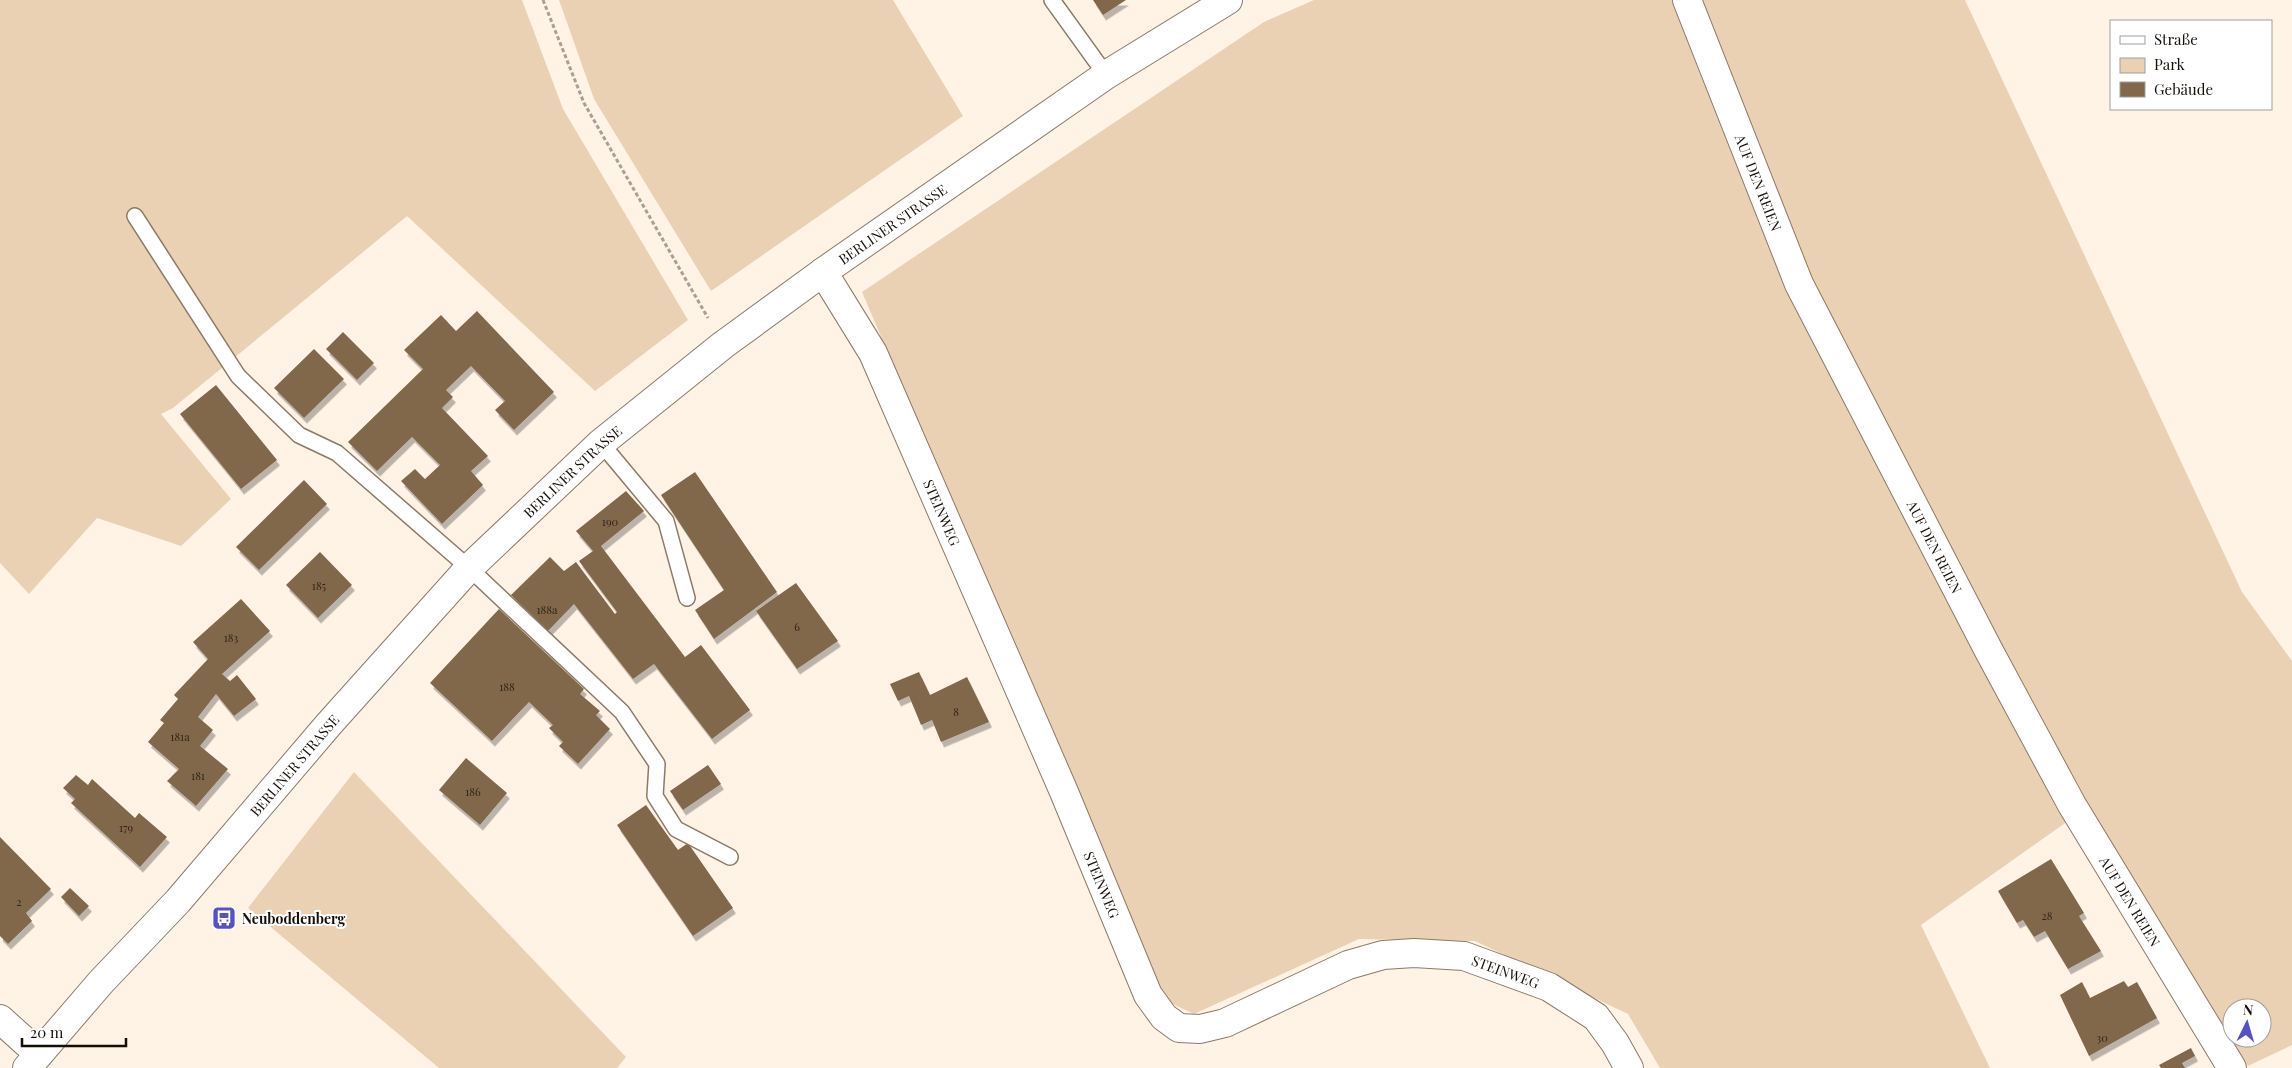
<svg xmlns="http://www.w3.org/2000/svg" width="2292" height="1068" font-family="'Playfair Display',serif">
<style>
.green{fill:#ead1b4;fill-rule:evenodd}
.building{fill:#81684b;filter:url(#shadow)}
.lines{fill:none;stroke-linecap:round;stroke-linejoin:round}
.lane-casing{stroke:#8b7a67;stroke-width:18}
.street-casing{stroke:#8b7a67;stroke-width:30}
.secondary-casing{stroke:#8b7a67;stroke-width:30}
.primary-casing{stroke:#8b7a67;stroke-width:30}
.path{stroke:#a99f94;stroke-width:3;stroke-dasharray:4 2.5;stroke-linecap:butt}
.lane{stroke:#fff;stroke-width:15}
.street{stroke:#fff;stroke-width:28}
.secondary{stroke:#fff;stroke-width:28}
.primary{stroke:#fff;stroke-width:28}
.labels{text-anchor:middle;dominant-baseline:central;stroke-width:4;stroke-linejoin:round;paint-order:stroke}
.number-label{font-size:11px;fill:#302418}
.street-label{font-size:14px;fill:#150e07;stroke:#fff}
.poi-label{font-size:14px;font-weight:bold;fill:#150e07;stroke:#fff;text-anchor:start}
</style>
<defs>
<filter id="shadow"><feDropShadow dx="3" dy="5.5" stdDeviation="0" flood-color="#0004"/></filter>
</defs>
<rect width="100%" height="100%" fill="#fff3e6"/>
<path class="green" d="M 0,0 L 522,0 L 563,109 L 688,320 L 595,391 L 407,216 L 173,408 L 161,414 L 231,499 L 181,546 L 97,518 L 29,594 L 0,563 Z
M 559,0 L 893,0 L 963,116 L 711,291 L 594,99 Z
M 1314,0 L 1965,0 L 2242,592 L 2292,661 L 2292,1045 L 2248,1066 L 2085,809 L 1921,925 L 1990,1068 L 1660,1068 L 1628,1014 L 1475,941 L 1359,939 L 1194,1014 L 1164,1000 L 862,292 L 1264,22 ZM 2232,1008 L 2262,1008 L 2262,1038 L 2232,1038 Z
M 354,772 L 626,1057 L 617,1068 L 439,1068 L 248,908 Z"/>
<path class="building" d="M 1093,0 L 1126,0 L 1103,15 Z
M 477,311 L 554,392 L 514,430 L 495,410 L 505,401 L 471,366 L 446,390 L 453,397 L 442,408 L 488,456 L 471,471 L 483,485 L 442,524 L 401,481 L 415,469 L 425,479 L 440,465 L 412,437 L 377,471 L 348,442 L 423,369 L 404,350 L 441,315 L 456,331 Z
M 343,332 L 374,363 L 357,380 L 326,349 Z
M 314,349 L 344,379 L 304,418 L 274,388 Z
M 216,385 L 277,460 L 241,489 L 180,414 Z
M 695,472 L 777,592 L 714,639 L 695,610 L 724,590 L 661,495 Z
M 304,480 L 327,504 L 259,570 L 236,547 Z
M 626,491 L 644,511 L 601,546 L 685,657 L 701,645 L 750,710 L 712,739 L 654,664 L 633,679 L 574,604 L 548,631 L 511,595 L 550,557 L 564,571 L 576,562 L 615,614 L 617,612 L 579,561 L 593,551 L 576,531 Z
M 320,552 L 352,585 L 318,618 L 286,585 Z
M 796,583 L 838,641 L 797,669 L 756,611 Z
M 241,599 L 270,631 L 222,674 L 230,681 L 237,675 L 256,699 L 234,716 L 216,694 L 198,717 L 213,730 L 200,746 L 228,769 L 196,806 L 167,781 L 179,769 L 148,742 L 164,723 L 160,720 L 178,699 L 174,695 L 208,659 L 193,642 Z
M 499,609 L 584,689 L 580,694 L 600,711 L 596,715 L 610,729 L 578,764 L 559,746 L 563,742 L 549,728 L 553,725 L 529,702 L 492,741 L 430,683 Z
M 919,672 L 930,695 L 967,677 L 989,722 L 941,742 L 932,720 L 921,725 L 909,696 L 898,701 L 890,684 Z
M 466,758 L 507,793 L 480,825 L 439,790 Z
M 708,765 L 721,784 L 683,810 L 670,791 Z
M 76,775 L 88,785 L 92,779 L 135,818 L 139,813 L 167,837 L 140,867 L 71,803 L 75,799 L 63,788 Z
M 646,805 L 678,850 L 688,843 L 733,908 L 693,936 L 617,825 Z
M 0,837 L 51,889 L 26,913 L 32,921 L 8,944 L 0,936 Z
M 2051,859 L 2084,913 L 2079,916 L 2101,951 L 2068,969 L 2045,931 L 2034,937 L 2023,920 L 2017,923 L 1998,891 Z
M 70,888 L 89,906 L 79,916 L 61,897 Z
M 2124,981 L 2128,987 L 2137,982 L 2157,1018 L 2089,1056 L 2060,995 L 2082,982 L 2090,998 Z
M 2191,1048 L 2195,1056 L 2182,1063 L 2185,1068 L 2161,1068 L 2159,1065 Z"/>
<g class="lines">
<g class="lane-casing">
<path id="lane" d="M 1052,0 L 1106,75
M 135,216 L 238,376 L 299,435 L 337,453 L 469,568 L 622,712 L 657,764 L 655,796 L 676,829 L 730,857
M 601,443 L 666,521 L 687,598"/>
</g>
<g class="street-casing">
<g id="street">
<path id="s1" d="M 1687,0 L 1799,284 L 1989,651 L 2072,805 L 2232,1068"/>
<path id="s2" d="M 823,272 L 873,353 L 1064,792 L 1148,995 L 1164,1017 L 1179,1028 L 1200,1029 L 1225,1023 L 1348,965 L 1383,955 L 1414,953 L 1464,956 L 1549,987 L 1596,1017 L 1615,1043 L 1629,1068"/>
</g>
</g>
<g class="secondary-casing">
<path id="secondary" d="M 0,1019 L 39,1054"/>
</g>
<g class="primary-casing">
<g id="primary">
<path id="s3" d="M 27,1068 L 101,982 L 178,901 L 329,724 L 469,568 L 601,443 L 723,345 L 823,272 L 1106,75 L 1228,0"/>
</g>
</g>
<path class="path" d="M 543,0 L 584,103 L 708,318"/>
<use href="#lane" class="lane"/>
<use href="#street" class="street"/>
<use href="#secondary" class="secondary"/>
<use href="#primary" class="primary"/>
</g>
<defs>
<g id="bus-square" transform="scale(1.25)"><rect x="-9" y="-9" width="18" height="18" rx="4" fill="#5751c8" stroke="#fff"/><path d="M-5-6H5V4H4V6H2V4H-2V6H-4V4H-5ZM-3.5-4V0h7V-4ZM-3.5 1.2v1.5H-2V1.2ZM2 1.2v1.5H3.5V1.2Z" fill="#fff"/></g>
</defs>
<g fill-rule="evenodd">
<use href="#bus-square" x="224" y="918"/>
</g>
<g class="labels">
<g class="number-label">
<text x="610" y="521">190</text>
<text x="319" y="585">185</text>
<text x="547" y="609">188a</text>
<text x="797" y="626">6</text>
<text x="231" y="637">183</text>
<text x="507" y="686">188</text>
<text x="956" y="711">8</text>
<text x="180" y="736">181a</text>
<text x="198" y="775">181</text>
<text x="473" y="791">186</text>
<text x="126" y="827">179</text>
<text x="19" y="901">2</text>
<text x="2047" y="915">28</text>
<text x="2102" y="1037">30</text>
</g>
<g class="street-label">
<text stroke="none"><textPath href="#s1" startOffset="196">AUF DEN REIEN</textPath></text>
<text stroke="none"><textPath href="#s3" startOffset="1214">BERLINER STRASSE</textPath></text>
<text stroke="none"><textPath href="#s3" startOffset="809">BERLINER STRASSE</textPath></text>
<text stroke="none"><textPath href="#s2" startOffset="269">STEINWEG</textPath></text>
<text stroke="none"><textPath href="#s1" startOffset="601">AUF DEN REIEN</textPath></text>
<text stroke="none"><textPath href="#s3" startOffset="404">BERLINER STRASSE</textPath></text>
<text stroke="none"><textPath href="#s2" startOffset="674">STEINWEG</textPath></text>
<text stroke="none"><textPath href="#s1" startOffset="1006">AUF DEN REIEN</textPath></text>
<text stroke="none"><textPath href="#s2" startOffset="1184">STEINWEG</textPath></text>
</g>
<g class="poi-label">
<text x="242" y="918">Neuboddenberg</text>
</g>
</g>
<rect x="2110" y="20" width="162" height="90" fill="#ffffff" stroke="#a19f9c"/>
<rect x="2120" y="36" width="25" height="8" fill="#ffffff" stroke="#a19f9c"/>
<text x="2154" y="45" font-size="15" fill="#150e07">Straße</text>
<rect x="2120" y="58" width="25" height="15" fill="#ead1b4" stroke="#a19f9c"/>
<text x="2154" y="70" font-size="15" fill="#150e07">Park</text>
<rect x="2120" y="82" width="25" height="15" fill="#81684b" stroke="#a19f9c"/>
<text x="2154" y="95" font-size="15" fill="#150e07">Gebäude</text>
<g transform="translate(2247 1023) rotate(5)"><circle r="24" fill="#ffffff" stroke="#a19f9c"/>
<path d="M0-4L9 19L0 12L-9 19Z" fill="#5751c8"/>
<text y="-8" font-size="14" font-weight="bold" text-anchor="middle" fill="#150e07">N</text>
</g>
<path d="M22 1038v8h104v-8" fill="none" stroke="#150e07" stroke-width="2.5"/>
<text x="30" y="1038" font-size="15" fill="#150e07" stroke="#ffffff" stroke-width="4" paint-order="stroke">20 m</text>
</svg>
